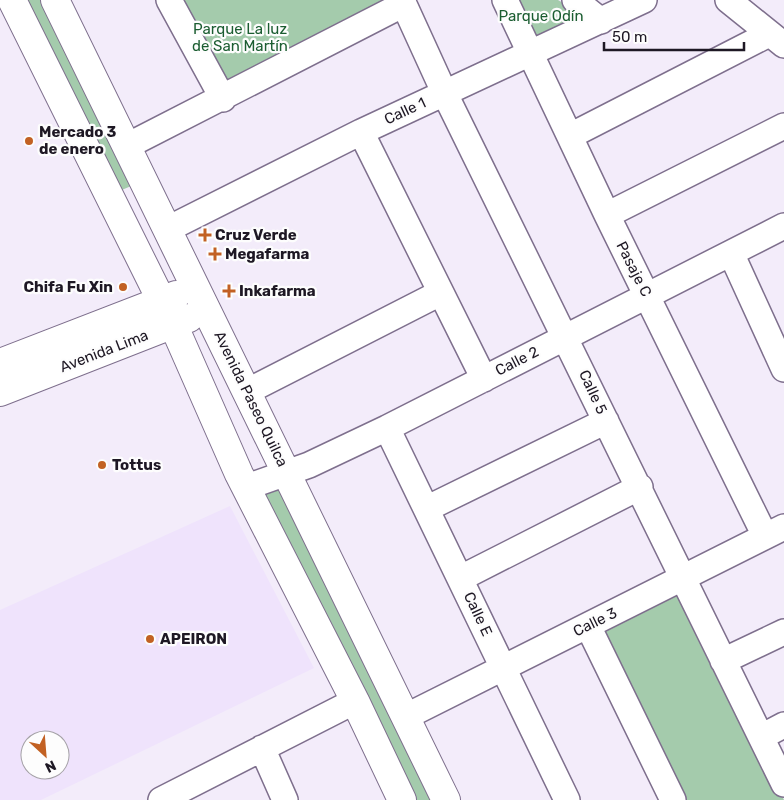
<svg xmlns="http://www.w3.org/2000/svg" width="784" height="800" font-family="Rubik,sans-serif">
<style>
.built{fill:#efe3fc;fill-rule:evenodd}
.green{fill:#a4cbac}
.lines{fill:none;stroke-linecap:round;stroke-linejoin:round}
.minor-casing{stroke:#7e6f8d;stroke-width:28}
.major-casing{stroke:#7e6f8d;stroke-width:30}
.minor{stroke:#fff;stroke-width:25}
.major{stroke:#fff;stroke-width:28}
.poi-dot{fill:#c26123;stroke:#fdfdfd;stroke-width:2}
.labels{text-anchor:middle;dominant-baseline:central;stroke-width:4.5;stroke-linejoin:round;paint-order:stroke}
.park-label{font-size:15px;fill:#1b5d31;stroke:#fdfdfd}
.street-label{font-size:15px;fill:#1e1824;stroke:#fdfdfd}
.poi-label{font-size:15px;font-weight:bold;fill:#1e1824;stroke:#fdfdfd;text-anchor:start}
</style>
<rect width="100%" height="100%" fill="#f3ecfa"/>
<path class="built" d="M 230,506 L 314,668 L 41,800 L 0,800 L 0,610 ZM 30,740 L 60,740 L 60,770 L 30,770 Z"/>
<path class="green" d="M 23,0 L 46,0 L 136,184 L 117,192 Z
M 180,0 L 390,0 L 224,90 Z
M 514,0 L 558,0 L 577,11 L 577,16 L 533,38 Z
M 285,484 L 433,800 L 409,800 L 259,491 Z
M 673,595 L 684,597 L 784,800 L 680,800 L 598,632 Z"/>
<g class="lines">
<g class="minor-casing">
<path id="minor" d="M 169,0 L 223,99
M 402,0 L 444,92 L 784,784
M 505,0 L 607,215 L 765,536
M 575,0 L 601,21
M 728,0 L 784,45
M 361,132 L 484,379
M 570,136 L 769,34
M 127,146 L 404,4
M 607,215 L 784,126
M 168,229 L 361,132 L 644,0
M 731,253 L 784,369
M 248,391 L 440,293
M 387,428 L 567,800
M 247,487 L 309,465 L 387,428 L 784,226
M 428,508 L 606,421
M 461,578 L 640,487
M 588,626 L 673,800
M 723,661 L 784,632
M 407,716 L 784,527
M 761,737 L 784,725
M 262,748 L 285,800
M 161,800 L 355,701"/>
</g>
<g class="major-casing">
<path id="major" d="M 12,0 L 173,324 L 239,474 L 355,701 L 402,800
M 55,0 L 446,800
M 0,363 L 176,295
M 0,392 L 189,318"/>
</g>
<use href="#minor" class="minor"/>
<use href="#major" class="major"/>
</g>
<g class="poi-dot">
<circle cx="29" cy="141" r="5"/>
<path d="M202.5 227.5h5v5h5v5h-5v5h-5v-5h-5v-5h5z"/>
<path d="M212.5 246.5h5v5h5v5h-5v5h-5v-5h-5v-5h5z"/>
<circle cx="123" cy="287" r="5"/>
<path d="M226.5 283.5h5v5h5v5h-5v5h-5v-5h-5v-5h5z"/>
<circle cx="102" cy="465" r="5"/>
<circle cx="150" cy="639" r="5"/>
</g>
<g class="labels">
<g class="park-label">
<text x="541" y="16">Parque Odín</text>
<text x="240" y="29">Parque La luz<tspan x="240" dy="17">de San Martín</tspan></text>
</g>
<g class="street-label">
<text transform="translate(405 111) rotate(-25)">Calle 1</text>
<text transform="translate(634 269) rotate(63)">Pasaje C</text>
<text transform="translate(104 351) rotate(-21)">Avenida Lima</text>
<text transform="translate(517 361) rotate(-27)">Calle 2</text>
<text transform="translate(593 392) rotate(65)">Calle 5</text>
<text transform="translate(251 399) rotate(64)">Avenida Paseo Quilca</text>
<text transform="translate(478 614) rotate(65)">Calle E</text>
<text transform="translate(595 622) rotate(-26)">Calle 3</text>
</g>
<g class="poi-label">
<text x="39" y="132">Mercado 3<tspan x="39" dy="17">de enero</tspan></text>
<text x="215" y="235">Cruz Verde</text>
<text x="225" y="254">Megafarma</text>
<text x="113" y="287" text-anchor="end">Chifa Fu Xin</text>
<text x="239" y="291">Inkafarma</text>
<text x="112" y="465">Tottus</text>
<text x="160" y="639">APEIRON</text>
</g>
</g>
<g transform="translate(45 755) rotate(154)"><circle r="24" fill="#fdfdfd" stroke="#a4a1a6"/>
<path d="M0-4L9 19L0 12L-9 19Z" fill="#c26123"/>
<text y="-8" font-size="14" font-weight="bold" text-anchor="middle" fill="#1e1824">N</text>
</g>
<path d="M604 42v8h140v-8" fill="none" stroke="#1e1824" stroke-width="2.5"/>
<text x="612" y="42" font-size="15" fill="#1e1824" stroke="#fdfdfd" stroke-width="4" paint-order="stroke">50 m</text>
</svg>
